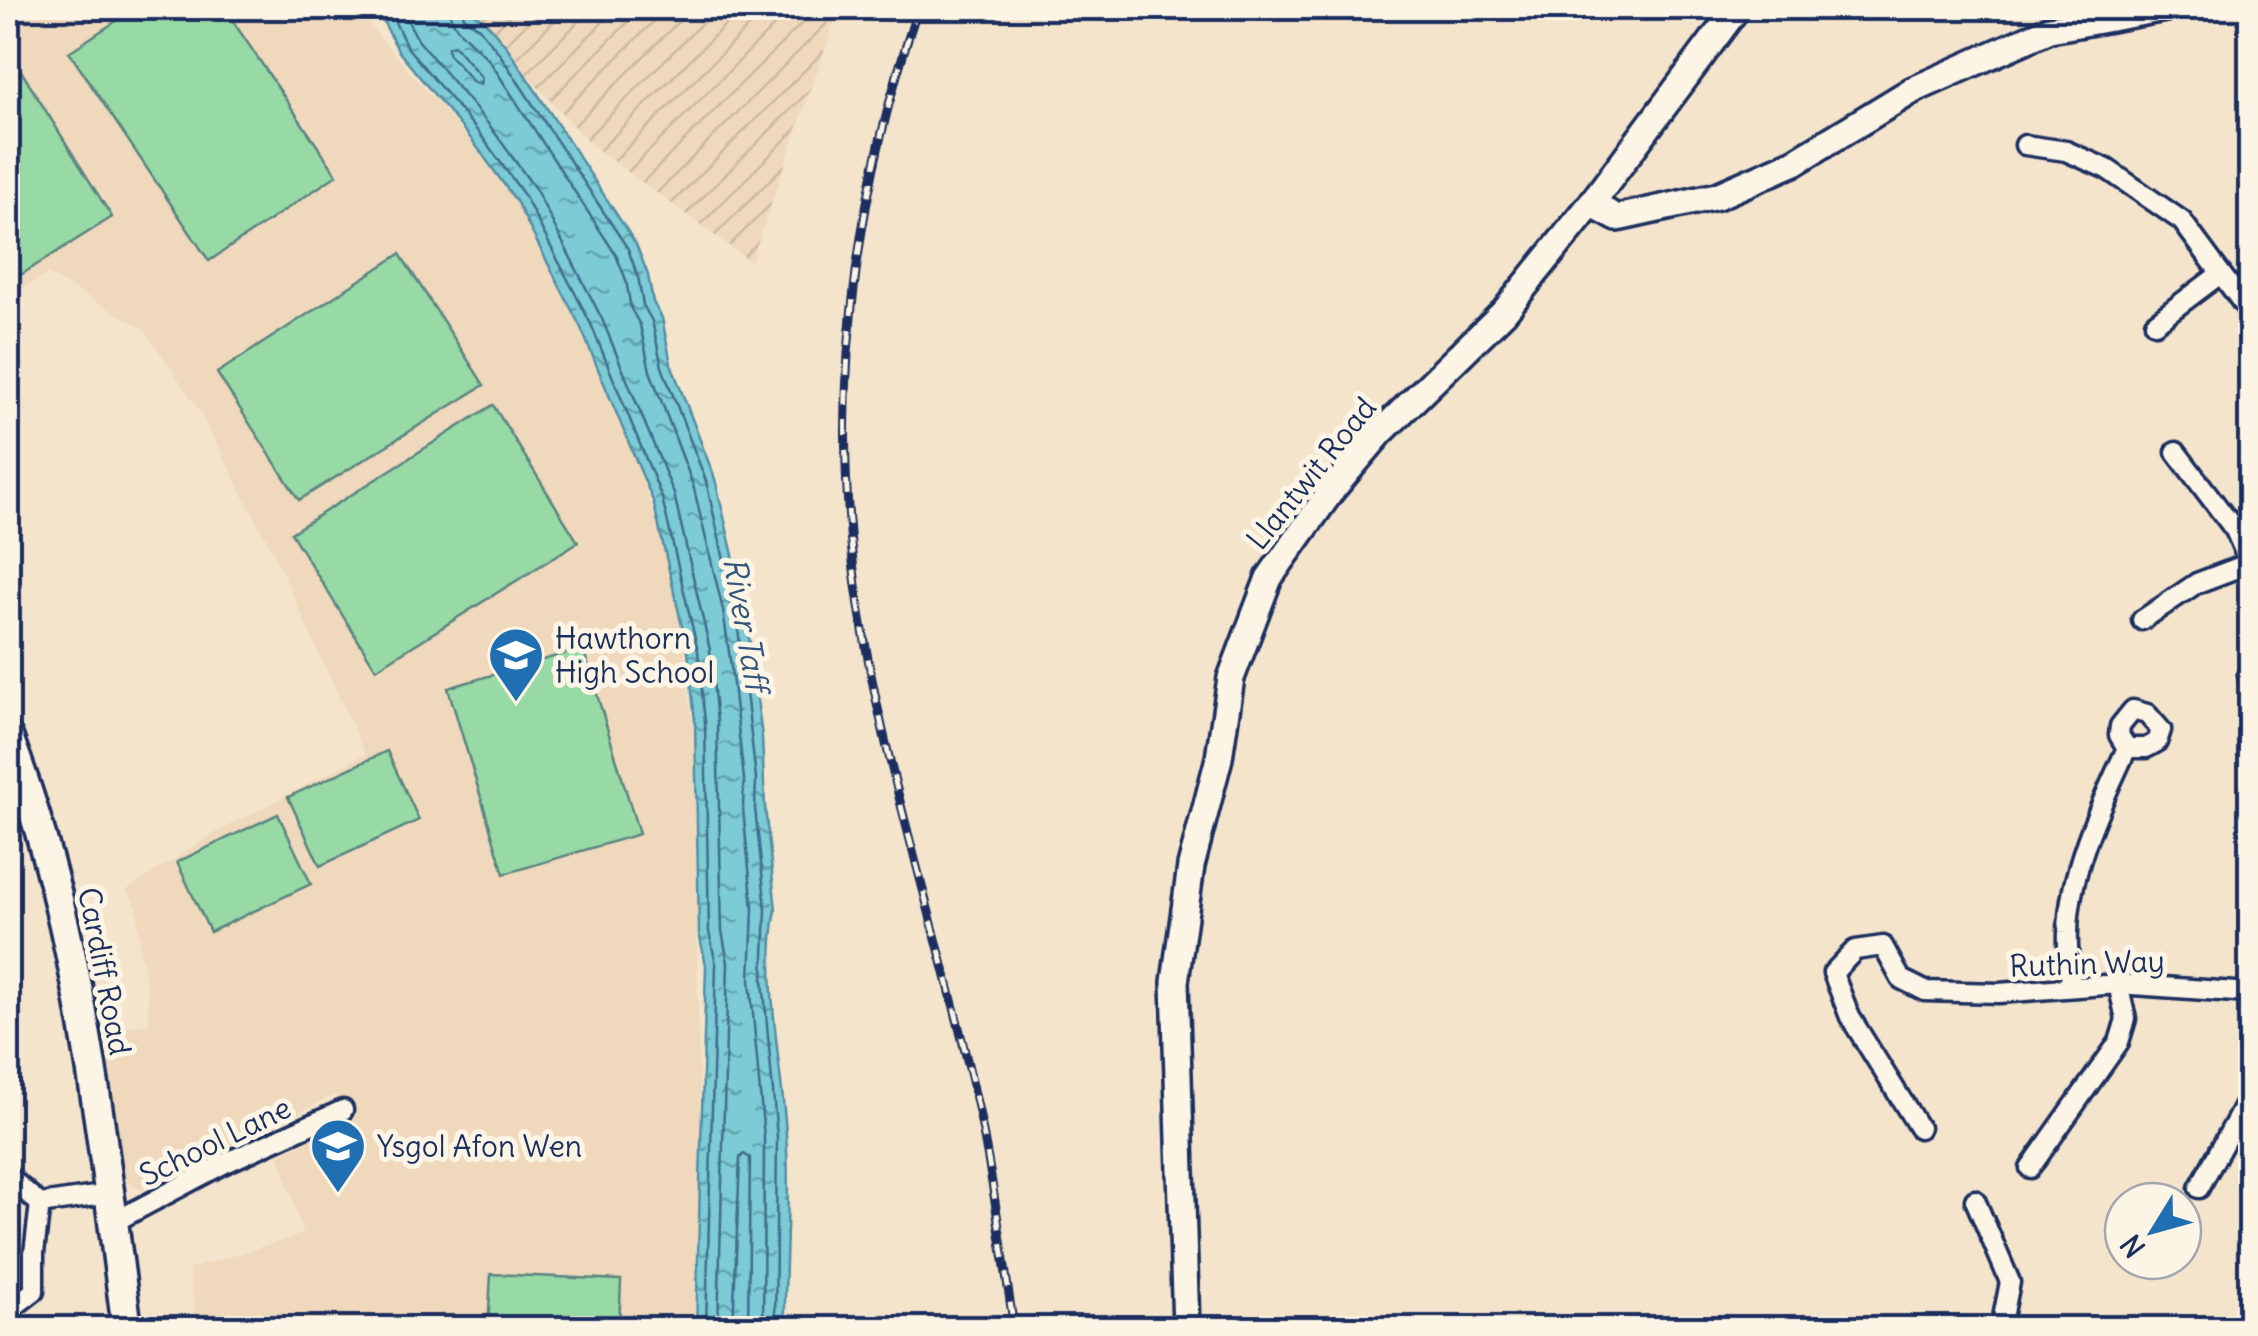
<svg xmlns="http://www.w3.org/2000/svg" width="2258" height="1336" font-family="Delius,sans-serif">
<style>
.built{fill:#efd8bb}
.industrial{fill:url(#industrial-furrows)}
.pitch{fill:#98daa5;stroke:#5a8482;stroke-width:2.5}
.water{fill:url(#water-ripples);stroke:#558da5;stroke-width:2.5}
.lines{fill:none;stroke-linecap:round;stroke-linejoin:round}
.shore{stroke:#416d8e;stroke-width:2.5}
.minor-casing{stroke:#1b2f5e;stroke-width:25}
.secondary-casing{stroke:#1b2f5e;stroke-width:32}
.primary-casing{stroke:#1b2f5e;stroke-width:35}
.minor{stroke:#fcf5e5;stroke-width:18}
.secondary{stroke:#fcf5e5;stroke-width:25}
.primary{stroke:#fcf5e5;stroke-width:28}
.rail-casing{stroke:#1b2f5e;stroke-width:9}
.rail{stroke:#fcf5e5;stroke-width:5;stroke-dasharray:15;stroke-linecap:butt}
.labels{text-anchor:middle;dominant-baseline:central;stroke-width:10;stroke-linejoin:round;paint-order:stroke}
.street-label{font-size:30px;fill:#1b2f5e;stroke:#fcf5e5}
.poi-label{font-size:30px;fill:#1b2f5e;stroke:#fcf5e5;text-anchor:start}
.water-label{font-size:32px;font-style:italic;fill:#33567c;stroke:#fcf5e5}
</style>
<defs>
<pattern id="industrial-furrows" width="10" height="10" patternUnits="userSpaceOnUse" patternTransform="scale(2.5)"><rect width="10" height="10" fill="#efd8bb"/><path d="M-1 1l2-2M0 10L10 0M9 11l2-2" fill="none" stroke="#ccbaa3"/></pattern>
<pattern id="water-ripples" width="26" height="14" patternUnits="userSpaceOnUse" patternTransform="scale(2.5)"><rect width="26" height="14" fill="#7bcbd5"/><path d="M2 4q2-2 4 0t4 0M15 11q2-2 4 0t4 0" fill="none" stroke="#64a5b0"/></pattern>
</defs>
<rect width="100%" height="100%" fill="#f4e4cc"/>
<filter id="ink" filterUnits="userSpaceOnUse"><feTurbulence type="fractalNoise" baseFrequency=".01" numOctaves="2"/><feDisplacementMap in="SourceGraphic" scale="20" xChannelSelector="R" yChannelSelector="G"/><feConvolveMatrix kernelMatrix="1 2 1 2 8 2 1 2 1" color-interpolation-filters="sRGB"/></filter>
<g filter="url(#ink)">
<path class="built" d="M 8,8 L 354,8 L 471,142 L 515,201 L 580,330 L 641,476 L 657,524 L 679,610 L 694,739 L 700,1134 L 694,1328 L 260,1328 L 259,1323 L 229,1328 L 197,1328 L 189,1269 L 303,1234 L 279,1155 L 349,1121 L 335,1094 L 159,1184 L 140,1189 L 119,1178 L 98,1031 L 150,1024 L 144,962 L 141,962 L 137,908 L 127,890 L 210,836 L 365,754 L 275,556 L 198,408 L 144,329 L 47,274 L 8,298 Z"/>
<path class="industrial" d="M 466,8 L 839,8 L 751,262 L 590,144 Z"/>
<path class="pitch" d="M 136,8 L 224,8 L 337,175 L 209,261 L 69,52 Z
M 8,50 L 112,217 L 8,283 Z
M 400,254 L 484,385 L 299,500 L 217,373 Z
M 493,405 L 578,542 L 376,669 L 291,533 Z
M 583,648 L 639,834 L 504,874 L 448,688 Z
M 387,751 L 419,820 L 320,866 L 288,797 Z
M 278,814 L 311,884 L 210,932 L 177,862 Z
M 491,1274 L 621,1280 L 619,1328 L 488,1328 Z"/>
<path class="water" d="M 364,8 L 466,8 L 485,21 L 507,47 L 636,244 L 648,275 L 653,302 L 662,318 L 671,364 L 715,479 L 745,606 L 762,737 L 765,807 L 776,910 C 762,976 782,1067 786,1134 C 791,1199 784,1264 785,1328 L 696,1328 L 706,965 L 699,933 L 695,722 L 688,652 L 653,501 L 581,328 L 516,201 L 472,140 L 399,52 L 384,23 Z"/>
<g class="lines">
<path class="shore" d="M 379,8 L 392,16 L 407,47 L 480,134 L 524,195 L 591,324 L 662,498 L 698,651 L 705,722 L 709,932 L 716,964 L 706,1328
M 401,8 L 418,40 L 490,126 L 536,190 L 602,319 L 674,494 L 710,650 L 717,722 L 722,931 L 728,963 L 718,1328
M 449,8 C 450,29 475,44 489,60 L 616,255 L 626,280 L 631,309 L 640,325 L 650,371 L 693,485 L 723,610 L 730,659 L 744,779 L 743,810 L 753,908 L 750,980 L 764,1138 L 763,1328
M 462,8 L 464,17 L 479,28 L 499,53 L 628,249 L 638,277 L 643,305 L 652,321 L 662,367 L 706,481 L 735,608 L 742,658 L 756,778 L 755,808 L 766,909 L 763,980 L 777,1137 L 775,1328
M 454,45 L 482,78 L 480,84 L 474,83 L 448,53 L 448,47 Z
M 733,1328 L 740,1158 L 744,1154 L 750,1158 L 748,1328"/>
<g class="minor-casing">
<path id="minor" d="M 2025,145 L 2066,151 L 2107,169 L 2182,221 L 2250,313
M 2155,323 L 2220,274
M 2176,452 L 2235,530 L 2250,564
M 2142,620 L 2197,583 L 2250,563
M 2248,674 L 2250,683
M 2071,986 C 2070,968 2067,950 2068,932 C 2069,870 2101,804 2127,748 L 2119,735 L 2120,726 L 2133,710 L 2147,714 L 2161,730 L 2157,742 L 2146,748 L 2127,748
M 1919,1128 L 1850,1017 L 1833,973 L 1855,950 L 1883,946 L 1901,979 L 1925,991 L 1999,993 L 2118,984 L 2250,993
M 2030,1168 L 2119,1042 L 2126,1019 L 2118,984
M 8,1176 L 40,1204 L 109,1194
M 2199,1188 L 2250,1095
M 1975,1200 L 2010,1282 L 2001,1328
M 112,1223 L 223,1164 L 343,1110
M 8,1311 L 34,1291 L 34,1253 L 40,1204"/>
</g>
<g class="secondary-casing">
<path id="secondary" d="M 1591,204 L 1617,218 L 1717,196 L 1795,162 L 1913,90 L 2050,29 L 2166,8
M 1186,1328 L 1175,982 L 1191,866 L 1219,758 L 1231,678 L 1269,578 L 1331,491 L 1381,432 L 1504,312 L 1591,204 L 1737,8"/>
</g>
<g class="primary-casing">
<path id="primary" d="M 8,737 C 81,927 100,1128 127,1328"/>
</g>
<use href="#minor" class="minor"/>
<use href="#secondary" class="secondary"/>
<use href="#primary" class="primary"/>
<g class="rail-casing">
<path id="rail" d="M 918,8 C 860,179 833,362 851,544 C 871,737 938,923 979,1112 C 994,1183 1003,1257 1014,1328"/>
</g>
<use href="#rail" class="rail"/>
</g>
</g>
<defs>
<g id="school-pin" transform="scale(2.875)"><path d="M0 17L-7.5 6A9.5 9.5 0 1 1 7.5 6Z" fill="#1f6fb2" stroke="#fcf5e5"/><path d="M0-5L7-2L0 1L-7-2ZM-4 1L0 2.5L4 1V4Q0 6-4 4Z" fill="#fff"/></g>
</defs>
<g fill-rule="evenodd">
<use href="#school-pin" x="516" y="655"/>
<use href="#school-pin" x="338" y="1146"/>
</g>
<g class="labels">
<g class="street-label">
<text transform="translate(1311 473) rotate(-51)">Llantwit Road</text>
<text transform="translate(2087 963) rotate(-2)">Ruthin Way</text>
<text transform="translate(105 971) rotate(79)">Cardiff Road</text>
<text transform="translate(215 1141) rotate(-26)">School Lane</text>
</g>
<g class="poi-label">
<text x="555" y="638">Hawthorn<tspan x="555" dy="34">High School</tspan></text>
<text x="377" y="1146">Ysgol Afon Wen</text>
</g>
<g class="water-label">
<text transform="translate(746 624) rotate(80)">River Taff</text>
</g>
</g>
<rect width="2258" height="1336" fill="none" stroke="#fcf5e5" stroke-width="40"/>
<rect x="20" y="20" width="2218" height="1296" fill="none" stroke="#1b2f5e" stroke-width="4" filter="url(#ink)"/>
<g transform="translate(2153 1231) rotate(233)"><circle r="48" fill="#fcf5e5" stroke="#a2a6af" stroke-width="2.5"/>
<path d="M0-8L18 38L0 25L-18 38Z" fill="#1f6fb2"/>
<text y="-15" font-size="28" font-weight="bold" text-anchor="middle" fill="#1b2f5e">N</text>
</g>
</svg>
